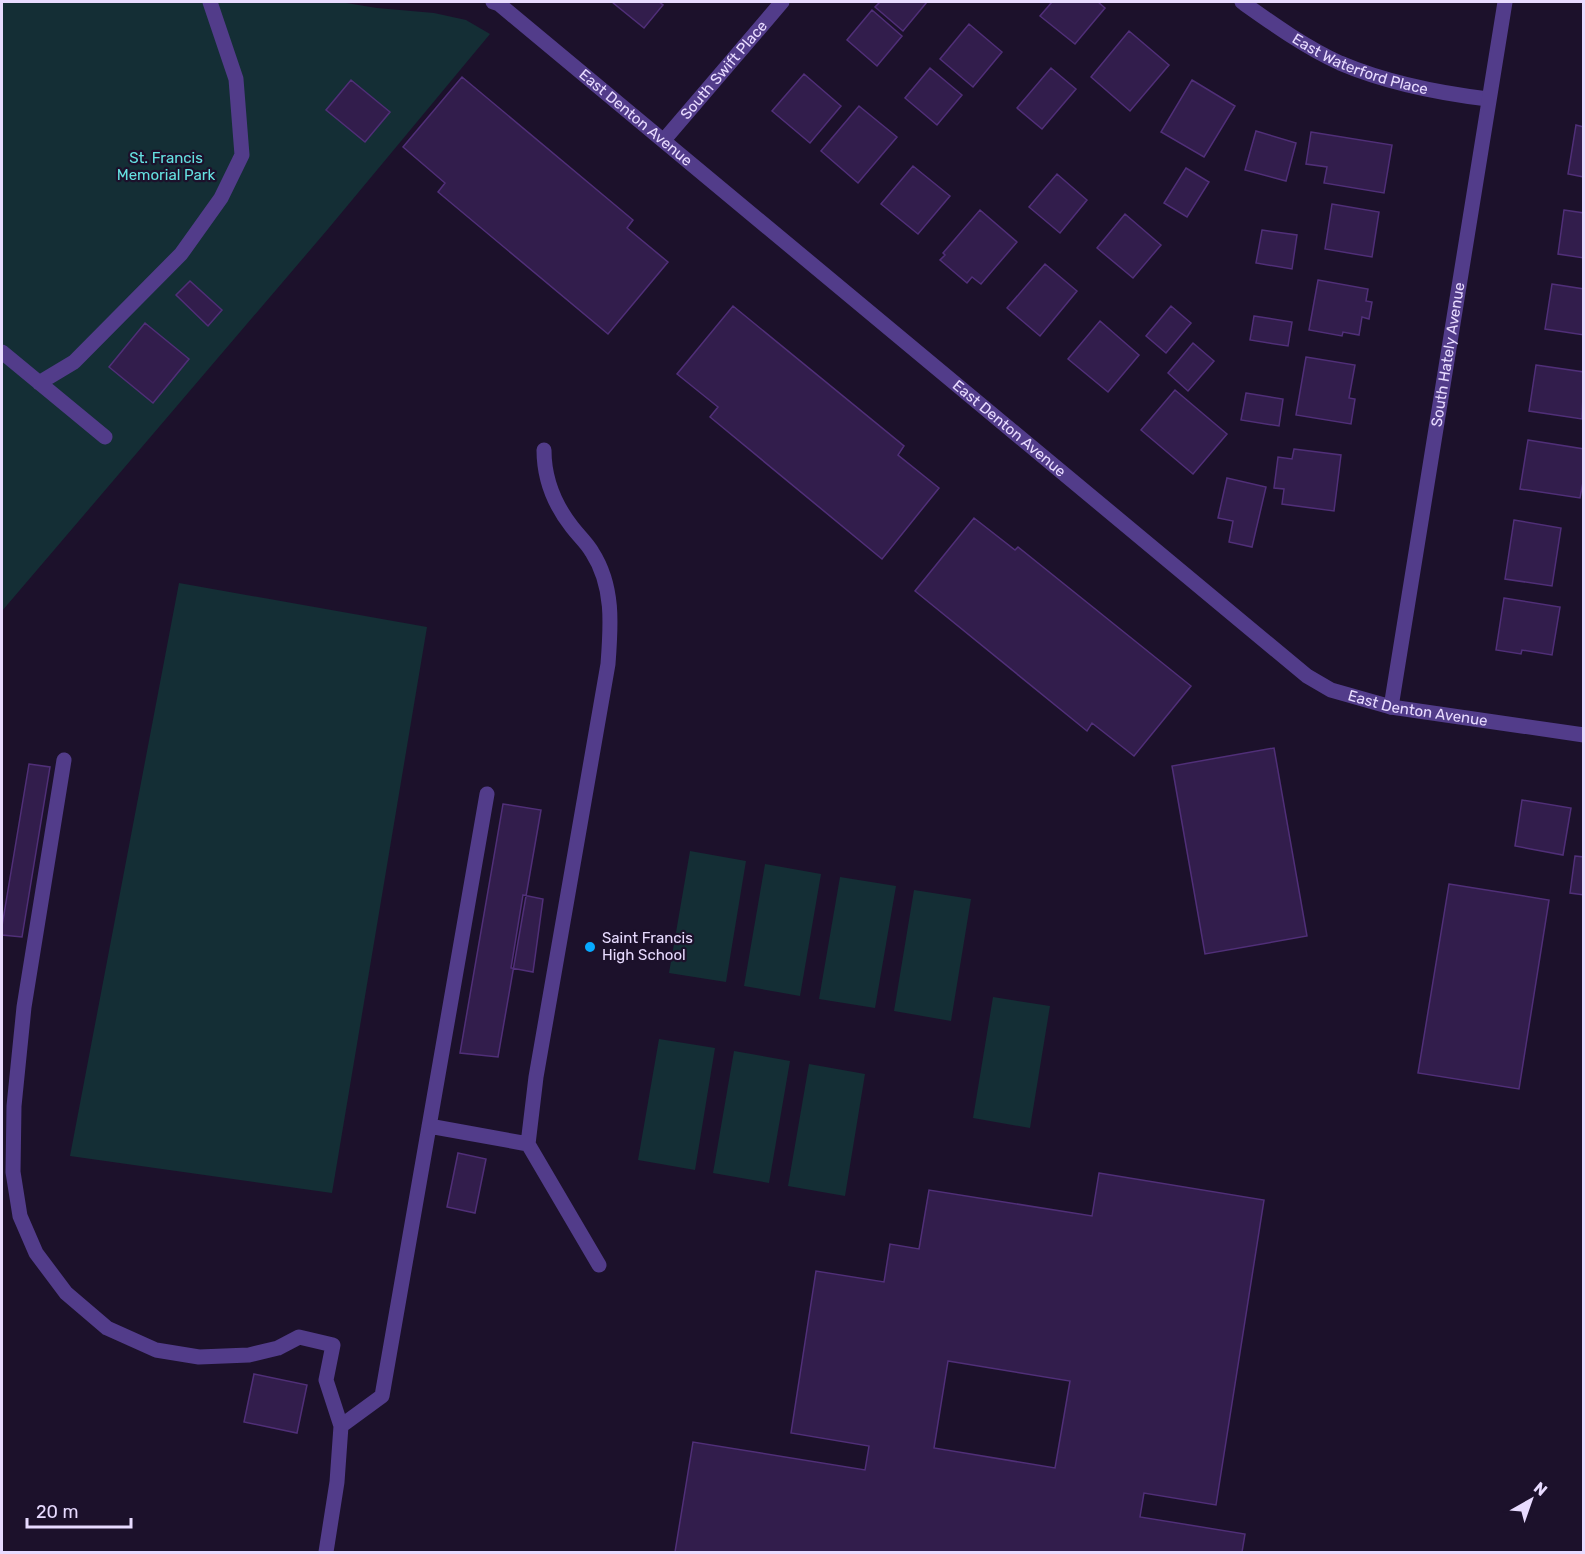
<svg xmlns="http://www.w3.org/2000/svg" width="1585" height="1554" font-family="Rubik,sans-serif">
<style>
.green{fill:#142e35}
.building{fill:#321d4c;stroke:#502f78;stroke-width:1.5;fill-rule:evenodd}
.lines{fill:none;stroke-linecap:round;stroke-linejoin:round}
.lane{stroke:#523c8a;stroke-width:15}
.street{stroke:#523c8a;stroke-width:15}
.poi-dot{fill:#07a9ff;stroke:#1c112b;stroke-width:2}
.labels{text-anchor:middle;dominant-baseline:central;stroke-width:4.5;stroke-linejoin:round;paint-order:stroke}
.street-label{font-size:15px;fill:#e8dbff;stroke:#1c112b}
.park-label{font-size:15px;fill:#65e1e1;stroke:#1c112b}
.poi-label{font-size:15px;fill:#e8dbff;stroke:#1c112b;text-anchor:start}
</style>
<rect width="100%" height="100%" fill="#1c112b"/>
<path class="green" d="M 2,2 L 340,2 L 377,8 L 434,13 L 466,20 L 490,34 L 328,229 L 2,611 Z
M 179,583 L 427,627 L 332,1193 L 70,1156 Z
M 690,851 L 746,861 L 726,982 L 669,973 Z
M 765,864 L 821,874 L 800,996 L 744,986 Z
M 840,877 L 896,886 L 875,1008 L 819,999 Z
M 914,890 L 971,899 L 951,1021 L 894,1011 Z
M 993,997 L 1050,1006 L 1030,1128 L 973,1118 Z
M 659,1039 L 715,1048 L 695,1170 L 638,1160 Z
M 734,1051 L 790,1061 L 769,1183 L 713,1173 Z
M 809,1064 L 865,1074 L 845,1196 L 788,1186 Z"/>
<path class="building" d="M 612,2 L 659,2 L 663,5 L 644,28 Z
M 880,2 L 927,2 L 903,31 L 875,7 Z
M 1052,2 L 1098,2 L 1105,8 L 1075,44 L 1040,16 Z
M 872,10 L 902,36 L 877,66 L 847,40 Z
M 969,24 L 1002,52 L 973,87 L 940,59 Z
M 1129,31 L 1169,65 L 1130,111 L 1091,77 Z
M 930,68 L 962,95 L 937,125 L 905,98 Z
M 1051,68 L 1076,89 L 1042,129 L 1017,108 Z
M 804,74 L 841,106 L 810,143 L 772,111 Z
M 462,77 L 633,220 L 627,228 L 668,262 L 608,334 L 438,192 L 445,183 L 403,147 Z
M 351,80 L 390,112 L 365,142 L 326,110 Z
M 1192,80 L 1235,106 L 1204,157 L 1161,132 Z
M 859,106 L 897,137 L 858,183 L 821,151 Z
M 1576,125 L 1584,127 L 1584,177 L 1568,174 Z
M 1256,131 L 1296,143 L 1286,181 L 1245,170 Z
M 1311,132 L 1392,145 L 1384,193 L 1324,183 L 1327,167 L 1306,164 Z
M 913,166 L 950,196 L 918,234 L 881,204 Z
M 1186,168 L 1209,182 L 1187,217 L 1164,203 Z
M 1057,174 L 1087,200 L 1060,233 L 1029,207 Z
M 1332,204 L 1379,212 L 1372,257 L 1325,249 Z
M 980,210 L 1017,242 L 981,284 L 972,277 L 967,283 L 940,260 L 945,255 L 943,253 Z
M 1564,210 L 1584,213 L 1584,258 L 1558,254 Z
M 1125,214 L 1161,245 L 1133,278 L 1097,248 Z
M 1262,230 L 1297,235 L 1292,269 L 1256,263 Z
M 1045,264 L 1077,291 L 1040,336 L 1007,308 Z
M 1318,280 L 1368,289 L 1366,301 L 1372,302 L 1369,319 L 1362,317 L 1359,335 L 1343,332 L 1342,336 L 1309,330 Z
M 190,281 L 222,310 L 208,326 L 176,295 Z
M 1552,284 L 1584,289 L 1584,335 L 1545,329 Z
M 733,306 L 904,446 L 898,455 L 939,488 L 882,559 L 710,417 L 718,407 L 677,374 Z
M 1171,306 L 1191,323 L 1166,353 L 1146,336 Z
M 1254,316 L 1292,322 L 1288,346 L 1250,340 Z
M 1100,321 L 1139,355 L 1108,392 L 1068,359 Z
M 145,323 L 189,359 L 153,403 L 109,367 Z
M 1193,343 L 1214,361 L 1188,391 L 1168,373 Z
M 1306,357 L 1355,365 L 1349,398 L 1355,399 L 1351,424 L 1296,415 Z
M 1536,365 L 1584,372 L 1582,419 L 1529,411 Z
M 1175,390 L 1227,434 L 1193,474 L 1141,430 Z
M 1246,393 L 1283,399 L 1279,426 L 1241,420 Z
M 1528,440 L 1584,449 L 1584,477 L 1580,498 L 1520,489 Z
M 1294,449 L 1341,455 L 1334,511 L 1282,504 L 1284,489 L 1274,488 L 1278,457 L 1292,459 Z
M 1227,478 L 1266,487 L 1252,547 L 1229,542 L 1233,521 L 1218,518 Z
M 974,518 L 1015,550 L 1018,547 L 1191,686 L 1134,756 L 1092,723 L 1087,731 L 915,591 Z
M 1514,520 L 1561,528 L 1552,586 L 1505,579 Z
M 1504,598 L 1560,607 L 1552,655 L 1522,650 L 1521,654 L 1496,650 Z
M 1274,748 L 1307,936 L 1205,954 L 1172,766 Z
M 29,764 L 50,767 L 22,937 L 2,935 L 2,926 Z
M 1522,800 L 1571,808 L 1563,855 L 1515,846 Z
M 503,804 L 541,810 L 498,1057 L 460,1053 Z
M 1575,856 L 1584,857 L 1584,895 L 1570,893 Z
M 1449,884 L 1549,900 L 1519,1089 L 1418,1073 Z
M 523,895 L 543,899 L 533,972 L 511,968 Z
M 458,1153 L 486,1159 L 475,1213 L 447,1207 Z
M 1099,1173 L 1264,1200 L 1216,1505 L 1144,1493 L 1140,1517 L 1245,1534 L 1242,1552 L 675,1552 L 693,1442 L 865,1470 L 869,1446 L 791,1433 L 816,1271 L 884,1282 L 890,1244 L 919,1249 L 929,1190 L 1092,1216 ZM 948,1361 L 1070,1381 L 1055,1468 L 934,1448 Z
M 254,1374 L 307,1385 L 297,1433 L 244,1422 Z"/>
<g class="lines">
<path class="lane" d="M 2,352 L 105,437
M 39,383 L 74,362 L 181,254 L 221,198 L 242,155 L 236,79 L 210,2
M 64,760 L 24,1007 L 14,1106 L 13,1172 L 20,1216 L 36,1253 L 66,1293 L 107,1328 L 156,1350 L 199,1357 L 249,1355 L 278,1348 L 299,1337 L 333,1345 L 326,1380 L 341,1426
M 429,1126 L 528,1144 L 536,1077 L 608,664 C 611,625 614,586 592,552 C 587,543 578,535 572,527 C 554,504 544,479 544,450
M 528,1144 L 599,1265
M 326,1552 L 337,1482 L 341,1426 L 382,1396 L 487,794"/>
<g class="street">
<path id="s1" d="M 493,2 L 499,4 L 1307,676 L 1331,690 L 1391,707 L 1584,735"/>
<path id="s2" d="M 1242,2 C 1273,24 1305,47 1340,63 C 1387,83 1438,93 1488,99"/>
<path id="s3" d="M 664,140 L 782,2"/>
<path id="s4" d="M 1391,707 L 1505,2"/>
</g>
</g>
<circle class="poi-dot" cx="590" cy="947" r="6"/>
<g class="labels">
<g class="street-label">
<text stroke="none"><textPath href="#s2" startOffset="135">East Waterford Place</textPath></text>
<text stroke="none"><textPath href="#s3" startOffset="92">South Swift Place</textPath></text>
<text stroke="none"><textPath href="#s1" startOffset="184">East Denton Avenue</textPath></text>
<text stroke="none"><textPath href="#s4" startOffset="357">South Hately Avenue</textPath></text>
<text stroke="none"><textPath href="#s1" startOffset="670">East Denton Avenue</textPath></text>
<text stroke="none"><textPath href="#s1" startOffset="1174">East Denton Avenue</textPath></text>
</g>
<g class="park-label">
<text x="166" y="158">St. Francis<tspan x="166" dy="17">Memorial Park</tspan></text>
</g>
<g class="poi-label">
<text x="602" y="938">Saint Francis<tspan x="602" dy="17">High School</tspan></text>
</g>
</g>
<rect width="1585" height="1554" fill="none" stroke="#e8dbff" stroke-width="6"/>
<g transform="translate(1531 1500) rotate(40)" stroke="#1c112b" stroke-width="4.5" paint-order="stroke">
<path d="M0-4.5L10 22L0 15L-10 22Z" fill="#e8dbff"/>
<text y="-9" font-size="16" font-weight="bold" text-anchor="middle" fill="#e8dbff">N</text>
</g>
<path d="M27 1518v9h104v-9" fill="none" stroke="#e8dbff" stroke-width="3"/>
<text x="36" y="1518" font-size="18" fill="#e8dbff" stroke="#1c112b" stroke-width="4.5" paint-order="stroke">20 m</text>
</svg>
